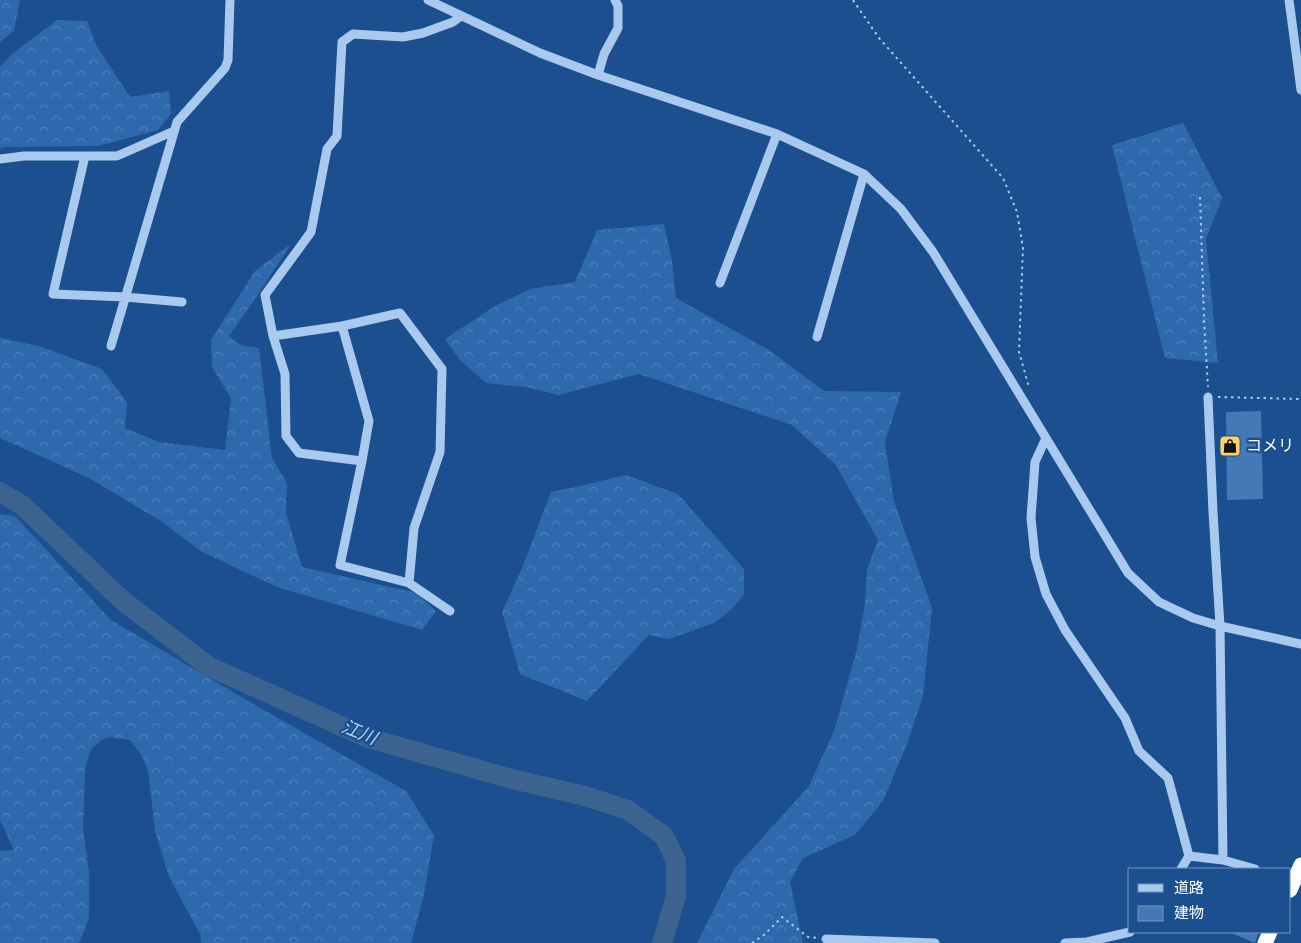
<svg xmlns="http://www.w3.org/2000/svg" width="1301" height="943" font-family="'Sofia Sans Condensed','Noto Sans JP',sans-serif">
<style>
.forest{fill:url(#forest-crowns)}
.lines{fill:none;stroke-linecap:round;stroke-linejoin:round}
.river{stroke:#3c6290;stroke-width:20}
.building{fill:#4478b7}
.path{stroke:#a9c9ee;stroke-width:2;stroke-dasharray:2.5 4;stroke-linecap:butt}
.minor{stroke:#a9c9ee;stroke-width:9}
.highway{stroke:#fff;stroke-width:15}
.labels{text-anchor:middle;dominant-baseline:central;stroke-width:4.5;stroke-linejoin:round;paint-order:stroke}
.poi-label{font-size:16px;fill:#fff;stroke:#1b4f8f;text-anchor:start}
.water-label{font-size:18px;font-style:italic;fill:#b5d3f5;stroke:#1b4f8f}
</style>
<defs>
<pattern id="forest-crowns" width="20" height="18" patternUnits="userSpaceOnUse" patternTransform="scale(1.25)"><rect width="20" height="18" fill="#2e69ad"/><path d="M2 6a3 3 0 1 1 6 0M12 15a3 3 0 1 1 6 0" fill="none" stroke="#4d80b9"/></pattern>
</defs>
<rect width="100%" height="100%" fill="#1b4f8f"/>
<path class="forest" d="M 0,0 L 20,0 L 14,31 L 0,42 Z
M 57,20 L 87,21 L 96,45 L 130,97 L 169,91 L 171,114 L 158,130 L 98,146 L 5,147 L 0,148 L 0,67 L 12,54 Z
M 1183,123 L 1222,198 L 1206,239 L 1218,363 L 1165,358 L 1112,145 Z
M 664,224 L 672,261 L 676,298 L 769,350 L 824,391 L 901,392 L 885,442 L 894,501 L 932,608 L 923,696 L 907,744 L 883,801 L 855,835 L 803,858 L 790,882 L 803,943 L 697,943 L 734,869 L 809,786 L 834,731 L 857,649 L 865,603 L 867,569 L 878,540 L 836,465 L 792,425 L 639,374 L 558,395 L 526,387 L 486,383 L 460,360 L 445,339 L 495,306 L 530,289 L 575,282 L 597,230 Z
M 291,244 L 255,299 L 229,336 L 240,345 L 259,348 L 272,458 L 287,483 L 286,513 L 302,567 L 417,593 L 436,611 L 422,630 L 277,587 L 202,552 L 161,521 L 89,478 L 0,438 L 0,338 L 39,346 L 102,369 L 127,402 L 125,428 L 159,442 L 225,450 L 231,398 L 212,367 L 211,340 L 255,271 Z
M 626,475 L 678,494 L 744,569 L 744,594 L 733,608 L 714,623 L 669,639 L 649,635 L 587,701 L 520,674 L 502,612 L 522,568 L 551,492 L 580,486 Z
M 0,514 L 15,516 L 111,620 L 257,706 L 406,791 L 434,835 L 424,895 L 411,943 L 201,943 L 200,934 L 169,877 L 155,831 L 148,770 L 142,756 L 130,740 L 110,737 L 103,739 L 91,749 L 85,769 L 83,829 L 89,872 L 89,918 L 80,941 L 78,943 L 0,943 L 0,851 L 14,850 L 0,820 Z"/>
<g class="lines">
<path class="river" d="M 0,492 L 22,505 L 123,601 L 208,666 L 368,738 L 508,778 L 585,796 L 628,810 L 664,836 L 676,861 L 676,896 L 662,943"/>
</g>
<path class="building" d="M 1261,411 L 1263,499 L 1227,500 L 1226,412 Z
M 1229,932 L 1259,932 L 1255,943 Z"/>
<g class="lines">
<path class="path" d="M 853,0 L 879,38 L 1003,178 L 1017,212 L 1023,248 L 1019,352 L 1028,384 L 1028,388
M 1200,197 L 1204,320 L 1208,387
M 1218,397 L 1301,399
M 752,943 L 764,935 L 782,917 L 808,937 L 817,938"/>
<path class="minor" d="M 428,0 L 540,53 L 598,75 L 777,134 L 864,174 L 901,209 L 933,252 L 1128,573 L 1159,602 L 1193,618 L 1220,626 L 1301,644
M 1289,0 L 1301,90
M 598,75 L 604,54 L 618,28 L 618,6 L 615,0
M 85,156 L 53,294 L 125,297 L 182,302
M 0,159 L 24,156 L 117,156 L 174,131
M 720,283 L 777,134
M 342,326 L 369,421 L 362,461 L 340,565 L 409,583 L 450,611
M 273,336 L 342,326 L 400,313 L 442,369 L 440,452 L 414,528 L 409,583
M 817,337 L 864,174
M 111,346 L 177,122 L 225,68 L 228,60 L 230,0
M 1208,397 L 1213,512 L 1220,626 L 1223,860
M 1046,438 L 1035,462 L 1031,518 L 1035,557 L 1046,594 L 1065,630 L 1125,718 L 1139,751 L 1168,778 L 1189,856
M 362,461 L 299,453 L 286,436 L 285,374 L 273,336 L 265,295 L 311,232 L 327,149 L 337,136 L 342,42 L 353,34 L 403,37 L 423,33 L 453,22 L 461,16
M 1181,869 L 1189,856 L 1223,860 L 1255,869
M 826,939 L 935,943
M 1065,943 L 1087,942 L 1130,932"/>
<path class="highway" d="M 1290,890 L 1301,865
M 1265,943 L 1270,932"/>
</g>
<defs>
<g id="shop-square" transform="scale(1.125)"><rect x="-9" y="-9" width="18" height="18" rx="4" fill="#ffd166" stroke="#1b4f8f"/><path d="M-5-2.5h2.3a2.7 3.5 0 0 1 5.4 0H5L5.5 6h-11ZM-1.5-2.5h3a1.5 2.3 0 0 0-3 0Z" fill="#111"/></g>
</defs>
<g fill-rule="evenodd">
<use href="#shop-square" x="1230" y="446"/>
</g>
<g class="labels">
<g class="poi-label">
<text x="1246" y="446">コメリ</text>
</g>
<g class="water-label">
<text transform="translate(359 733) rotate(22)">江川</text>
</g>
</g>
<rect x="1128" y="868" width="162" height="65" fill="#1b4f8f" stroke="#7695bc"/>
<rect x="1138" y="884" width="25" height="8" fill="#a9c9ee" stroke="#7695bc"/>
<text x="1174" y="893" font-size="15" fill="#ffffff">道路</text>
<rect x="1138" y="906" width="25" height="15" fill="#4478b7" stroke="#7695bc"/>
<text x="1174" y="918" font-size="15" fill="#ffffff">建物</text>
</svg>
